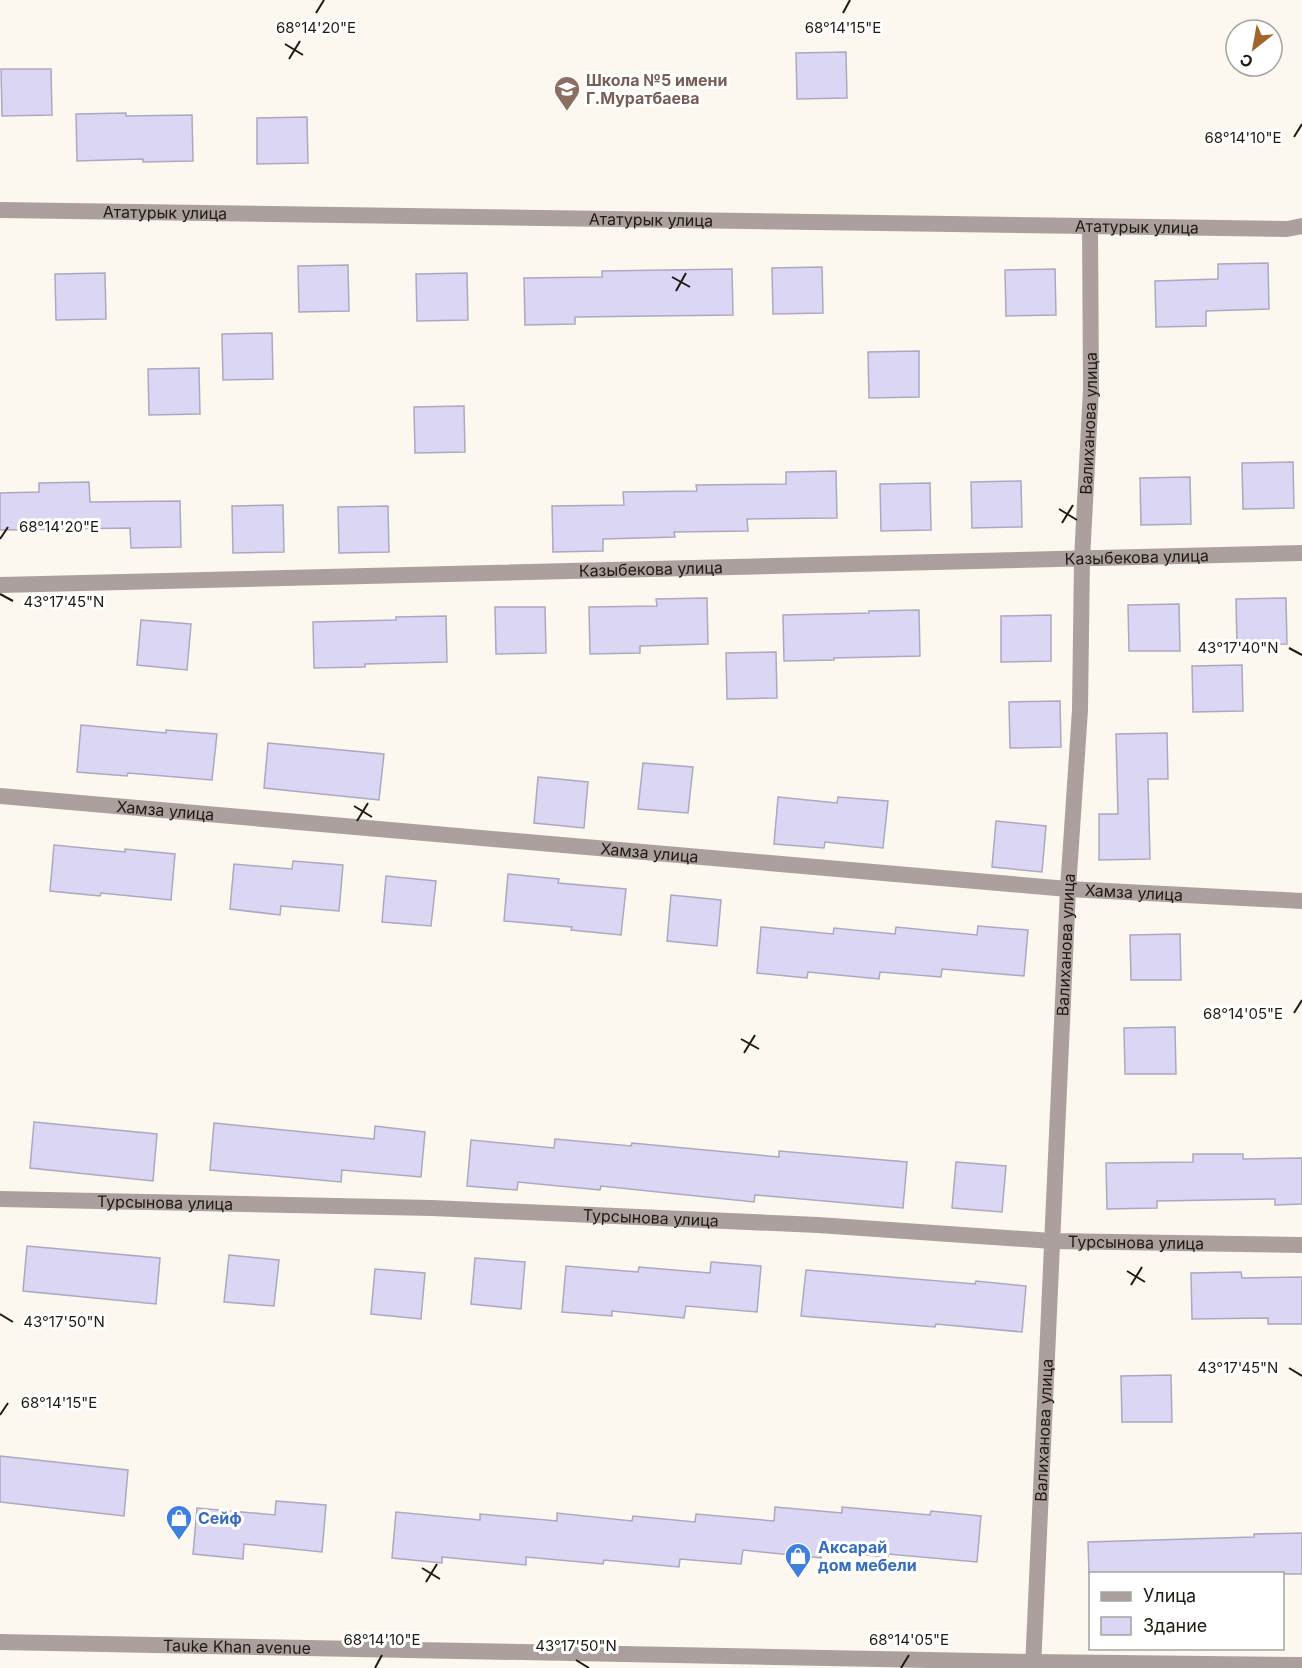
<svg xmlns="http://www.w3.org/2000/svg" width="1302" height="1668" font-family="Inter,sans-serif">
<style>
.building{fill:#dad6f4;stroke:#aba9bf;stroke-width:1.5}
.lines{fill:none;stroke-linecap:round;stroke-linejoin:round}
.minor{stroke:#aca09f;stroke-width:16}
.tertiary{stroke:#aca09f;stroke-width:16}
.ticks{fill:none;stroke:#1f1a12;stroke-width:2}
.labels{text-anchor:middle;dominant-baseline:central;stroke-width:6;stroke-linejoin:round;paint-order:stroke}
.education-label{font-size:16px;font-weight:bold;fill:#785e54;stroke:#fff;text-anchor:start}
.street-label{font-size:16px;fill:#1f1a12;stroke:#fff}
.shop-label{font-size:16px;font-weight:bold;fill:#366cbe;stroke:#fff;text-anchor:start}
.ticks-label{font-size:15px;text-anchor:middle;fill:#1f1a12;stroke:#fff;stroke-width:6;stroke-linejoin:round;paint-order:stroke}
</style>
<rect width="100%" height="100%" fill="#fdf8ef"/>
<path class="building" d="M 846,52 L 847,98 L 797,99 L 796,53 Z
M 1,69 L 51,69 L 52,115 L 2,116 Z
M 126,113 L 126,116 L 192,115 L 193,161 L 143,162 L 143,159 L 77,161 L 76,114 Z
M 307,117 L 308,163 L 257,164 L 257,118 Z
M 1268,263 L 1269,309 L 1206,311 L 1206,326 L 1156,327 L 1155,281 L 1218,279 L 1218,264 Z
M 348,265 L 349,311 L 299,312 L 298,266 Z
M 822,267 L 823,313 L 773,314 L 772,268 Z
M 732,269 L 733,315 L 575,317 L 575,324 L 525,325 L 524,278 L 602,277 L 602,271 Z
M 1055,269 L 1056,315 L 1006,316 L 1005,270 Z
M 105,273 L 106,319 L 56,320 L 55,274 Z
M 467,273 L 468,320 L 417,321 L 416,274 Z
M 272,333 L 273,379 L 223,380 L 222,334 Z
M 919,351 L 919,397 L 869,398 L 868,352 Z
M 199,368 L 200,414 L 149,415 L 148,369 Z
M 464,406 L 465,452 L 415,453 L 414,407 Z
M 1293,462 L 1294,508 L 1243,509 L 1242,463 Z
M 836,471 L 837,518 L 747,519 L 748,531 L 674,532 L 675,537 L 603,539 L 603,551 L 553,552 L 552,506 L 624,505 L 623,492 L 697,491 L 696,485 L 786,484 L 786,472 Z
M 1190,477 L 1191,524 L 1141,525 L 1140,478 Z
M 1021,481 L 1022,527 L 972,528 L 971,482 Z
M 89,482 L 90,502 L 180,501 L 181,547 L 131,548 L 130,528 L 0,530 L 0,493 L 39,492 L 39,483 Z
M 930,483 L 931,530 L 881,531 L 880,484 Z
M 283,505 L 284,552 L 233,553 L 232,506 Z
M 388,506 L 389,552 L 339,553 L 338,507 Z
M 707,598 L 708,644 L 640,646 L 640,653 L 590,654 L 589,607 L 657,606 L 656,599 Z
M 1286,598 L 1287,644 L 1237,645 L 1236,599 Z
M 1179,604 L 1180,651 L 1129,651 L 1128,605 Z
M 495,607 L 545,607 L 546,653 L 496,654 Z
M 919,610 L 920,656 L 834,658 L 834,660 L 784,661 L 783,615 L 869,613 L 869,611 Z
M 1051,615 L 1051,661 L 1001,662 L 1001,616 Z
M 446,616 L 447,662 L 365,664 L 365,667 L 314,668 L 313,622 L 396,620 L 396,617 Z
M 141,620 L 191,624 L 187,670 L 137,665 Z
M 776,652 L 777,698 L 727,699 L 726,653 Z
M 1242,665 L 1243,711 L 1193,712 L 1192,666 Z
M 1060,701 L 1061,747 L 1010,748 L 1009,702 Z
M 81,725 L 166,733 L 166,730 L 217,734 L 212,780 L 128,773 L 127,776 L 77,772 Z
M 1167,733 L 1168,779 L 1148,779 L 1150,859 L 1099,860 L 1099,814 L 1118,814 L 1116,734 Z
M 268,743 L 384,754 L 379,800 L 264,788 Z
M 643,763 L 693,767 L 688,813 L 638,809 Z
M 538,777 L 588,782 L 584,828 L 534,823 Z
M 778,797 L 837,803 L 838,797 L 888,801 L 883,848 L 825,842 L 824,848 L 774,844 Z
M 996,821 L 1046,826 L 1042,872 L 992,867 Z
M 54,845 L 125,852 L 125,849 L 175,854 L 171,900 L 101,893 L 100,896 L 50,891 Z
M 293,861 L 343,865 L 339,911 L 281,906 L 280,915 L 230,909 L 234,864 L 292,869 Z
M 508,874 L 559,879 L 558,883 L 626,889 L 621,935 L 571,930 L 572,927 L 504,921 Z
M 386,876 L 436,881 L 431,926 L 382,922 Z
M 671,895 L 721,900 L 717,946 L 667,941 Z
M 978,926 L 1028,930 L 1024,976 L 942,969 L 941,977 L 880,972 L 879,979 L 808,972 L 807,978 L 757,973 L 761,927 L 833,934 L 834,928 L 895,934 L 896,927 L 977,935 Z
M 1180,934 L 1181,980 L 1131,980 L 1130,935 Z
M 1175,1027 L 1176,1074 L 1125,1074 L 1124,1028 Z
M 34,1122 L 157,1134 L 153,1181 L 30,1168 Z
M 214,1123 L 374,1139 L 375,1126 L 425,1132 L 421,1177 L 342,1170 L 341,1182 L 210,1170 Z
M 555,1139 L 631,1146 L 632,1143 L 779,1157 L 779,1151 L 907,1162 L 903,1208 L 755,1195 L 754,1202 L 601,1186 L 600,1190 L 518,1182 L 517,1190 L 467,1186 L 471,1140 L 554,1148 Z
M 1193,1154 L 1243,1154 L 1243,1159 L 1302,1158 L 1302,1204 L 1275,1205 L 1275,1199 L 1157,1201 L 1157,1208 L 1107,1209 L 1106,1163 L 1193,1162 Z
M 956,1162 L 1006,1166 L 1002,1212 L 952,1208 Z
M 27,1246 L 160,1258 L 156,1304 L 23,1291 Z
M 229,1255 L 279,1260 L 274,1306 L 224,1302 Z
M 475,1258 L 525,1262 L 521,1309 L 471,1304 Z
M 711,1262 L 761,1266 L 757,1312 L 686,1306 L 684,1318 L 612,1311 L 612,1316 L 562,1312 L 566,1266 L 638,1272 L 639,1267 L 710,1273 Z
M 375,1269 L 425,1273 L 421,1319 L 371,1314 Z
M 806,1270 L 975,1284 L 976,1281 L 1026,1286 L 1022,1332 L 936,1324 L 935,1327 L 801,1316 Z
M 1241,1272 L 1242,1278 L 1302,1277 L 1302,1324 L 1268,1324 L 1268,1318 L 1192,1319 L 1191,1273 Z
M 1171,1375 L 1172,1422 L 1122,1422 L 1121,1376 Z
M 0,1456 L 128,1470 L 124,1516 L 0,1502 Z
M 276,1501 L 326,1505 L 322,1552 L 244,1544 L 243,1559 L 193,1554 L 197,1508 L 275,1515 Z
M 775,1507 L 842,1513 L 842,1507 L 930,1515 L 931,1511 L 981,1516 L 977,1562 L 888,1554 L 888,1557 L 821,1551 L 821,1558 L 743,1550 L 741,1564 L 680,1559 L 679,1567 L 604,1560 L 603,1564 L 526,1557 L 526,1565 L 442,1557 L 442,1563 L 392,1558 L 396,1512 L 480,1520 L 480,1514 L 557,1521 L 557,1513 L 632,1521 L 633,1516 L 695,1522 L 696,1514 L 774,1521 Z
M 1302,1533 L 1302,1574 L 1089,1574 L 1088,1542 L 1254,1537 L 1254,1534 Z"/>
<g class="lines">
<g class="minor">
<path id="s1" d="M 0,210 L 1287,229 L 1302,226"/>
<path id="s2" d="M 0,585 L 1302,553"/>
<path id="s3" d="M 0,796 L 1068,889 L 1302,901"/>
<path id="s4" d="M 0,1199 L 432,1208 L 818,1225 L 1052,1241 L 1302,1245"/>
<path id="s5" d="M 1033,1668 L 1068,889 L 1080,710 L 1082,559 L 1091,389 L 1090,226"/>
</g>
<path class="tertiary" id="s6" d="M 0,1642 L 1033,1662 L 1302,1665"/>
</g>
<path class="ticks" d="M 316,13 L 324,0M 843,13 L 850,0M 285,44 L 303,55M 289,59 L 300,41M 1294,137 L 1302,124M 672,277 L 690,287M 676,291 L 686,273M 1059,509 L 1077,520M 1062,523 L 1073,505M 0,539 L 8,527M 0,594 L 13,601M 1289,648 L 1302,655M 354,806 L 372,817M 357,821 L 368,803M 1294,1013 L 1302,1000M 741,1039 L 759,1049M 744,1053 L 755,1035M 1127,1271 L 1145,1282M 1131,1285 L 1142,1267M 0,1314 L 13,1322M 1289,1368 L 1302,1376M 0,1415 L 8,1403M 422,1568 L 440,1579M 426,1582 L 437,1564M 576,1660 L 589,1668M 375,1668 L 382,1655M 901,1668 L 909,1655"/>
<defs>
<g id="school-pin" transform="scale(1.35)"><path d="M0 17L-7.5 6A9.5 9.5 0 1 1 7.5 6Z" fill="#8d6e63" stroke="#fff"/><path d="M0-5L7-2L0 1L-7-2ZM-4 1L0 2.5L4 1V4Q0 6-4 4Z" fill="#fff"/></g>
<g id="shop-pin" transform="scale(1.35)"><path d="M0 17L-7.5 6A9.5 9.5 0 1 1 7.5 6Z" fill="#3f7fe0" stroke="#fff"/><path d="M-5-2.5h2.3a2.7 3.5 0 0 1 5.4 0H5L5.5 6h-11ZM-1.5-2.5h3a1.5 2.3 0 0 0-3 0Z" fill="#fff"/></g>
</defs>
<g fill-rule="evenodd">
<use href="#school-pin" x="567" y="89"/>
<use href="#shop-pin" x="179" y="1518"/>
<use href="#shop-pin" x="798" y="1556"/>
</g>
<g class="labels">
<g class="education-label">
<text x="586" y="80">Школа №5 имени<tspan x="586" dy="18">Г.Муратбаева</tspan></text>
</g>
<g class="street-label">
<text stroke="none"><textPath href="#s1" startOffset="165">Ататурык улица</textPath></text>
<text stroke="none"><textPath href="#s1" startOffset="651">Ататурык улица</textPath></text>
<text stroke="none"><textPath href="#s1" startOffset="1137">Ататурык улица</textPath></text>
<text stroke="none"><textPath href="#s5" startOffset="1246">Валиханова улица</textPath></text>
<text stroke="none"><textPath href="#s2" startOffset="1137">Казыбекова улица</textPath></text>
<text stroke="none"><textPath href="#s2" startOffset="651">Казыбекова улица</textPath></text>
<text stroke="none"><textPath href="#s3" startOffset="166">Хамза улица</textPath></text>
<text stroke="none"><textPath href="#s3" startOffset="652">Хамза улица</textPath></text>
<text stroke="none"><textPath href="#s3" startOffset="1138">Хамза улица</textPath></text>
<text stroke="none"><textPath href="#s5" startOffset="724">Валиханова улица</textPath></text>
<text stroke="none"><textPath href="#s4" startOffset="165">Турсынова улица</textPath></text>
<text stroke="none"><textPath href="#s4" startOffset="651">Турсынова улица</textPath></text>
<text stroke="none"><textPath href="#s4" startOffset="1137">Турсынова улица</textPath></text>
<text stroke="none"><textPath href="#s5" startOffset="238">Валиханова улица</textPath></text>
<text stroke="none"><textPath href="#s6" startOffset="237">Tauke Khan avenue</textPath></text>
</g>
<g class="shop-label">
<text x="198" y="1518">Сейф</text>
<text x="818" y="1547">Аксарай<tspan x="818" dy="18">дом мебели</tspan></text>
</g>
</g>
<g class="ticks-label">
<text x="316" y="33">68°14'20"E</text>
<text x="843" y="33">68°14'15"E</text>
<text x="1243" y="143">68°14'10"E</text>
<text x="59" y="532">68°14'20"E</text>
<text x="64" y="607">43°17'45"N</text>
<text x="1238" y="653">43°17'40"N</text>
<text x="1243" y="1019">68°14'05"E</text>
<text x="64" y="1327">43°17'50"N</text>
<text x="1238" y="1373">43°17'45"N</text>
<text x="59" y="1408">68°14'15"E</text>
<text x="382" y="1645">68°14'10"E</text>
<text x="909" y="1645">68°14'05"E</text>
<text x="576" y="1651">43°17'50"N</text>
</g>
<rect x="1089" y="1572" width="195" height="78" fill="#ffffff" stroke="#a5a3a0" stroke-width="1.5"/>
<rect x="1101" y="1592" width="30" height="9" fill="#aca09f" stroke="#a5a3a0" stroke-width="1.5"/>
<text x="1143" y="1602" font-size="18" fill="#1f1a12">Улица</text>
<rect x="1101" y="1617" width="30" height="18" fill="#dad6f4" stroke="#a5a3a0" stroke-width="1.5"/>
<text x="1143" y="1632" font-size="18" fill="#1f1a12">Здание</text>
<g transform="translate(1254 48) rotate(211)"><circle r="28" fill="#ffffff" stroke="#a5a3a0" stroke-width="1.5"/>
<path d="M0-4.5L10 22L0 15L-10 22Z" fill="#a3642b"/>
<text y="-9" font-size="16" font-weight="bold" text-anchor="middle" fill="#1f1a12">С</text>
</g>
</svg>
